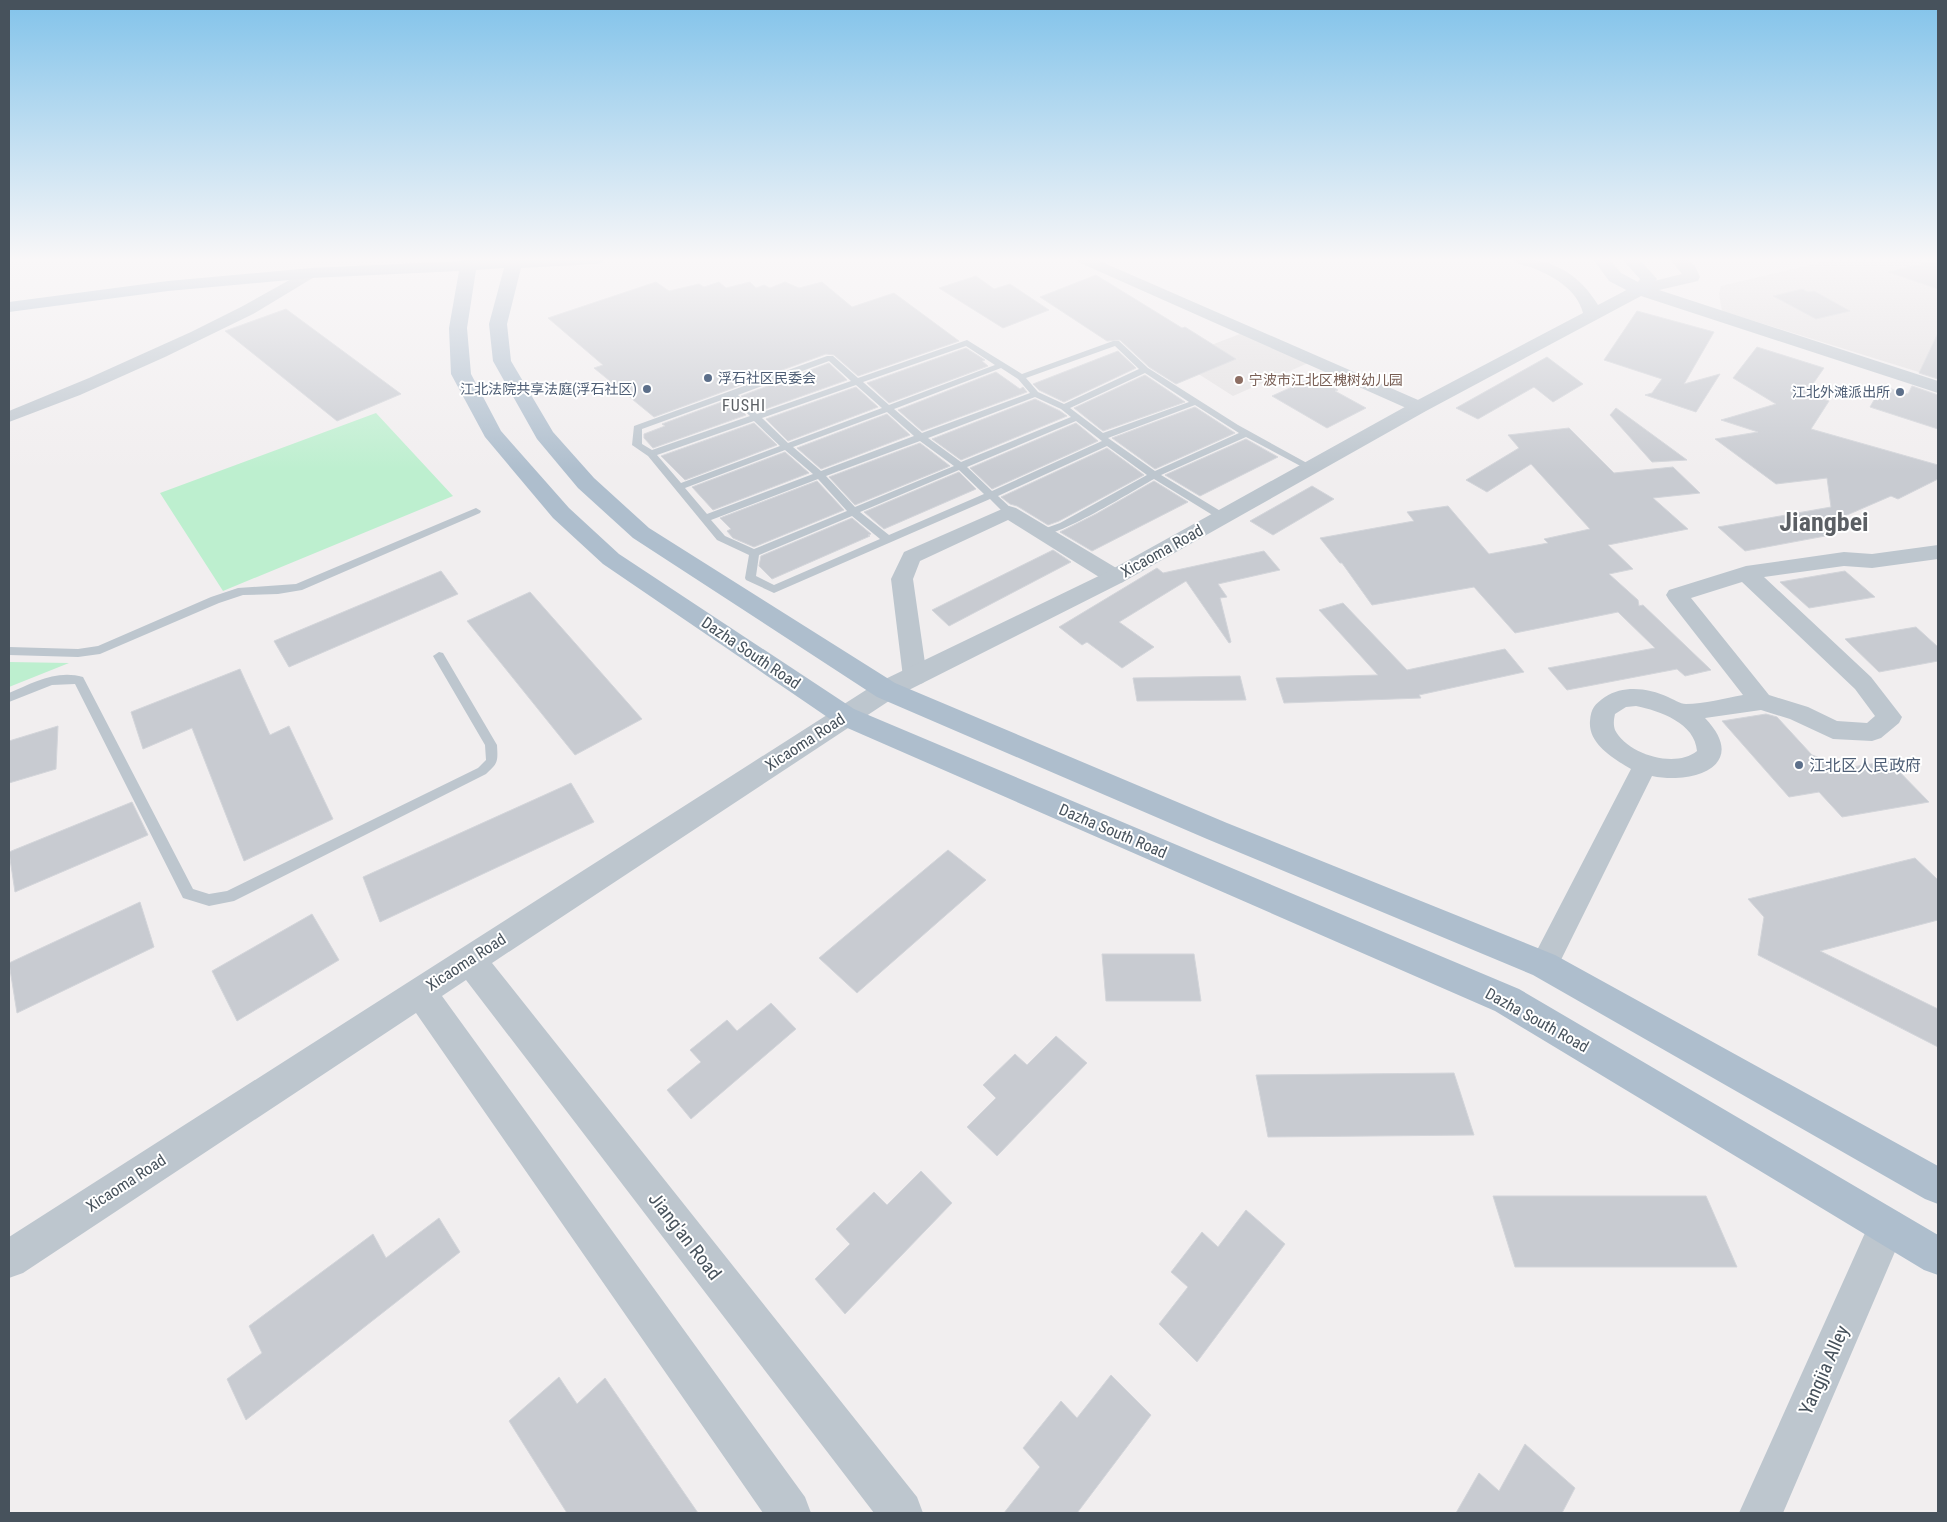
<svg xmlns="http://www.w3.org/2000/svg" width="1947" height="1522" font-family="'Roboto Condensed','Noto Sans SC',sans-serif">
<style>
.education{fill:#e2e0e1}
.green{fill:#bdefcf}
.building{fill:#c8cbd1;stroke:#d3d5da}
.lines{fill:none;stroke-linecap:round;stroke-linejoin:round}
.service{fill:#bdc6ce;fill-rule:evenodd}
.minor{fill:#bdc6ce;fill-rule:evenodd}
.tertiary{fill:#bdc6ce;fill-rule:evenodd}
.secondary{fill:#bcc7d3;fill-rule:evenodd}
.primary{fill:#aebecd;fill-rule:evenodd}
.service-dot{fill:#5c6f8a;stroke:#fff;stroke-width:2}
.education-dot{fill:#8d6e63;stroke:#fff;stroke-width:2}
.labels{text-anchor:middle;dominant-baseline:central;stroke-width:4;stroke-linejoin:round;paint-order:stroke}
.far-service-label{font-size:14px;fill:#4e5e75;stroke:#fff;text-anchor:end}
.far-education-label{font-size:14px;fill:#785e54;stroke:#fff;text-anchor:start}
.far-quarter-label{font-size:16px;letter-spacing:1px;fill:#5b5f64;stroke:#fff}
.street-label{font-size:16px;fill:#47525c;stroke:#fff}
.service-label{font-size:16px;fill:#4e5e75;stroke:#fff;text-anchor:start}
.near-street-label{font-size:19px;fill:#47525c;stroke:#fff}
.town-label{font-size:26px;font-weight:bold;fill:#5b5f64;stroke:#fff}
</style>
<rect width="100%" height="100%" fill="#f1eeef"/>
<path class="education" d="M 1835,259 L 1938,259 L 1938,378 L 1722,311 L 1719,294 L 1721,286 Z
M 1245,332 L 1308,363 L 1233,396 L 1175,359 Z"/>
<path class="green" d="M 376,413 L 453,496 L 223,591 L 160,493 Z
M 9,662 L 69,663 L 9,687 Z"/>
<path class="building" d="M 1938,260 L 1938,289 L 1888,272 Z
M 1096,275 L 1182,328 L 1185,327 L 1236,359 L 1176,384 L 1149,367 L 1120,340 L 1107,341 L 1040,297 Z
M 976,276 L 994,289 L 1010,284 L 1049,310 L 1003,328 L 939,288 Z
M 656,282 L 669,291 L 699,284 L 704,287 L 719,282 L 726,288 L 750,282 L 756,288 L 764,285 L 770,288 L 785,282 L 799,288 L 822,282 L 852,307 L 894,293 L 959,341 L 858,376 L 834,355 L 826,354 L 654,417 L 594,368 L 603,365 L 548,318 Z
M 1802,289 L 1808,292 L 1814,291 L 1850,311 L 1816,319 L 1773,296 Z
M 286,309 L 401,394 L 337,421 L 225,331 Z
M 1637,311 L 1714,332 L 1684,384 L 1720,374 L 1696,412 L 1645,395 L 1652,393 L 1662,379 L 1604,360 Z
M 1938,333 L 1938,379 L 1919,373 Z
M 1757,347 L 1824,368 L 1806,394 L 1829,401 L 1811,429 L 1938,465 L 1938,479 L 1898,499 L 1891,496 L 1824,525 L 1836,534 L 1745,551 L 1718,527 L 1831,507 L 1827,478 L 1776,484 L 1715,439 L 1758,432 L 1721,420 L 1776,404 L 1733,378 Z
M 966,348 L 985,360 L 982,361 L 988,366 L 889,403 L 867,383 Z
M 1118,351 L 1136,368 L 1064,402 L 1039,390 L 1033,384 Z
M 1547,357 L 1583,384 L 1553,402 L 1534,387 L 1478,419 L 1456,408 Z
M 829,363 L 847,380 L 757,412 L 741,396 Z
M 996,372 L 1020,389 L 1023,387 L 1027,392 L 922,431 L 898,410 Z
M 1145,375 L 1185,402 L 1103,431 L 1074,408 Z
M 1314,377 L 1338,390 L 1335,391 L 1366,408 L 1327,428 L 1272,396 Z
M 1882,386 L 1908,394 L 1912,386 L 1938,395 L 1938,429 L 1870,407 Z
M 856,387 L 878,407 L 788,441 L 766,419 Z
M 730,399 L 746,415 L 653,448 L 644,438 L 644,434 L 665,426 L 662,424 Z
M 1035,399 L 1060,411 L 1067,416 L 961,460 L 932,439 Z
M 1195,407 L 1235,433 L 1155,469 L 1112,438 Z
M 1616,408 L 1687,460 L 1652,462 L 1610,415 Z
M 887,414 L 910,435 L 821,469 L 797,448 Z
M 754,423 L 777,445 L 685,480 L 661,456 Z
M 1076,423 L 1098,441 L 992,489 L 970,468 Z
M 1569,428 L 1614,473 L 1673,467 L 1700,493 L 1653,498 L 1688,529 L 1608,545 L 1633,569 L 1609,574 L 1638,600 L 1639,606 L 1643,605 L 1711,670 L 1685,676 L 1677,669 L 1567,690 L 1548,668 L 1655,648 L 1618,612 L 1515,633 L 1474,587 L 1372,605 L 1342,563 L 1340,563 L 1320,538 L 1414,521 L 1407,512 L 1448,506 L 1489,554 L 1548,543 L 1544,539 L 1590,529 L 1531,464 L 1487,492 L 1466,480 L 1519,448 L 1508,435 Z
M 1246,439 L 1278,457 L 1200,496 L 1165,475 Z
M 920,443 L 950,466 L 855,505 L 829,477 Z
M 1107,448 L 1144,475 L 1059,521 L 1048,525 L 1017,506 L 1010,504 L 1001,497 Z
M 785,452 L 809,473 L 713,510 L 692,487 Z
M 959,472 L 976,489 L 884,529 L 864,512 Z
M 817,481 L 844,510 L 754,547 L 733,538 L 727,531 L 731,529 L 720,518 Z
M 1154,481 L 1188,502 L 1092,551 L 1060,532 L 1096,514 Z
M 1312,486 L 1334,499 L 1273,535 L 1250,521 Z
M 852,518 L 871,534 L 868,535 L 870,536 L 772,579 L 759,566 L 761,556 Z
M 1053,550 L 1071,562 L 949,626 L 932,610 Z
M 1264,551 L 1280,570 L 1218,584 L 1227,597 L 1220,598 L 1231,642 L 1229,643 L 1186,581 L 1119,622 L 1154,647 L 1122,668 L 1087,642 L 1082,645 L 1059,627 L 1157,568 L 1163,573 Z
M 441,571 L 458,594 L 289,667 L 274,641 Z
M 1845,571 L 1875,597 L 1809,608 L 1780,582 Z
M 530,592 L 642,719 L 575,755 L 467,621 Z
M 1343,603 L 1407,670 L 1505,649 L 1524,672 L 1419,695 L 1421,698 L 1284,703 L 1276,678 L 1378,675 L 1319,610 Z
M 1916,627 L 1938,647 L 1938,661 L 1879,672 L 1845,639 Z
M 240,669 L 270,735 L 289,726 L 333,819 L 244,861 L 192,728 L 143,749 L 131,712 Z
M 1240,676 L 1246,700 L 1137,701 L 1133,678 Z
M 1766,714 L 1777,717 L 1812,755 L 1846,768 L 1889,761 L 1929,802 L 1842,817 L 1819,792 L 1789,797 L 1722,721 Z
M 58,726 L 56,769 L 9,783 L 9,741 Z
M 571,783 L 594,822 L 380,922 L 363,877 Z
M 132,802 L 148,835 L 15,892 L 9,852 Z
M 948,850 L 986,880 L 857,993 L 819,958 Z
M 1915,858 L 1938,880 L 1938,920 L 1820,951 L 1938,1009 L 1938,1047 L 1758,955 L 1764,917 L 1748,899 Z
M 140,902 L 154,947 L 17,1013 L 9,963 Z
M 312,914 L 339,960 L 237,1021 L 212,971 Z
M 1102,954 L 1194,954 L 1201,1001 L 1106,1001 Z
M 771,1003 L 796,1029 L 691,1119 L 667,1090 L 701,1062 L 690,1050 L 727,1020 L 737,1031 Z
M 1056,1036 L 1087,1063 L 997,1156 L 967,1127 L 996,1098 L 983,1085 L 1015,1054 L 1027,1065 Z
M 1454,1073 L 1474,1135 L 1268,1137 L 1256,1075 Z
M 921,1171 L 952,1203 L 845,1314 L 815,1279 L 850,1244 L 836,1229 L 874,1192 L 887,1205 Z
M 1493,1196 L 1706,1196 L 1737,1267 L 1515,1267 Z
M 1246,1210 L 1285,1244 L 1197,1362 L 1159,1324 L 1188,1287 L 1171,1272 L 1202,1232 L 1218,1247 Z
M 439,1218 L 460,1252 L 246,1420 L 227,1379 L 262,1353 L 249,1326 L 373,1234 L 386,1258 Z
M 1111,1375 L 1151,1415 L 1077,1513 L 1004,1513 L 1040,1467 L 1023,1448 L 1061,1401 L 1077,1418 Z
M 559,1377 L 577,1404 L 605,1378 L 698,1513 L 567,1513 L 509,1421 Z
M 1525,1444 L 1575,1488 L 1562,1513 L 1456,1513 L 1479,1473 L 1499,1491 Z"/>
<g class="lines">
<path class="service" d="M 967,340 L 1022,374 L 1113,341 L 1119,341 L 1148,368 L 1238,425 L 1316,468 L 1314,470 L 1308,470 L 1246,437 L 1161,475 L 1227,515 L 1227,519 L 1219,519 L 1154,479 C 1134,490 1056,539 1038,535 L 1038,531 L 1060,523 L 1147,475 L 1107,446 L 998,496 L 1013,510 L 1013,514 L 1005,514 L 990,499 L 774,593 L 746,580 L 745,578 L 749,555 L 717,540 L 648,456 L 632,445 L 634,426 L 827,356 L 833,356 L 858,378 ZM 966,346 L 995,365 L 889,405 L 863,382 ZM 1115,346 L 1139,369 L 1064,404 L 1038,392 L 1026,378 ZM 829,361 L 851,381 L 757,414 L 738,395 ZM 1001,368 L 1018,379 L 1030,393 L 922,433 L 894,409 ZM 1145,373 L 1189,402 L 1103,433 L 1070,408 ZM 856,385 L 882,408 L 788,443 L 762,418 ZM 730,397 L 750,416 L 652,450 L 642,444 L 642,429 ZM 1035,397 L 1061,409 L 1071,417 L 961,462 L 928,438 ZM 1195,405 L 1239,433 L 1155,471 L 1108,438 ZM 887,412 L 914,436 L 821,471 L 793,447 ZM 754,421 L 780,446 L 681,483 L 657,455 ZM 1076,421 L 1102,441 L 992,491 L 967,467 ZM 920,441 L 954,466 L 855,507 L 826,476 ZM 785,450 L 813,474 L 707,514 L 685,488 ZM 959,470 L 984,494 L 889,535 L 860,512 ZM 818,479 L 847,511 L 754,549 L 725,536 L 711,520 ZM 852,516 L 880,539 L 774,585 L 756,576 L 759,555 Z
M 476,508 L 481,511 L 480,513 L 302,590 L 278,594 L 243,595 L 219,603 L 100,654 L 78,657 L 9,655 L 9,647 L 78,649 L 98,646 L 211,597 L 238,588 L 296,584 Z
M 439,652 L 443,653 L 497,745 C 498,762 498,763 486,774 L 234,901 L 209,906 L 183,898 L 75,684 L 52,685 L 9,702 L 9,693 C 32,683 57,669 83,677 L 193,889 L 209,894 L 227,891 L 478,768 L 486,760 L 485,745 L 433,656 Z"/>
<path class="minor" d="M 1076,259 L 1095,259 L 1425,403 L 1428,407 L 1425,411 L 1419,412 L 1413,411 L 1078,262 Z
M 311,268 L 316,270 L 319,273 L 316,276 L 253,314 L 165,357 L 80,395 L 9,422 L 9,411 L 89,378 L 191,332 L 241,307 Z
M 1009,506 L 1016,508 L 1123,572 L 1126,577 L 1123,582 L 1115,584 L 1107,582 L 1008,520 L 920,561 L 913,579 L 927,677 L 923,683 L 915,685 L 907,683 L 903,677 L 891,579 L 904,552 Z
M 1938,545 L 1938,559 L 1872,568 L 1844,566 L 1764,577 L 1871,677 L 1902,717 L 1899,723 L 1881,738 L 1872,741 L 1833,739 L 1790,719 L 1761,710 L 1705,718 C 1750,765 1694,785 1652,776 L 1554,974 L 1544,978 L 1534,974 L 1529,965 L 1534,956 L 1631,769 C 1614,759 1588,744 1590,721 C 1591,708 1595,704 1605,697 C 1624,685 1648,688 1668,697 C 1673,699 1680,704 1686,704 C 1704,704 1725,698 1743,695 L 1669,600 L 1666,595 L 1669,590 L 1746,566 L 1844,552 L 1872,554 ZM 1742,582 L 1855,689 L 1875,716 L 1867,723 L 1837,721 L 1808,707 L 1769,695 L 1691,598 ZM 1636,706 C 1660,711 1695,723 1697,751 C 1675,769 1627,754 1615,730 C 1613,724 1614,719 1615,714 L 1626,707 Z"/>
<path class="tertiary" d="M 1513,259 C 1550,257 1579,273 1598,305 L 1634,286 L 1682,274 L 1670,259 L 1687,259 L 1695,266 L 1700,277 L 1698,281 L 1659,290 L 1938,381 L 1938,393 L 1641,296 L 1426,411 L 1123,582 L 895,697 L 492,963 L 917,1497 L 923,1513 L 874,1513 L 466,980 L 442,996 L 805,1497 L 811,1513 L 763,1513 L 416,1013 L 23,1273 L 9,1278 L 9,1237 L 877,683 L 1107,572 L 1412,403 L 1583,313 C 1577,289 1552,275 1530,267 C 1524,265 1517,265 1513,259 Z
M 1887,1207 L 1900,1213 L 1906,1226 L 1783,1513 L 1739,1513 L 1874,1213 Z"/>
<path class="secondary" d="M 1593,259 L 1609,259 L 1621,273 L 1638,282 L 1640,279 L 1622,259 L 1639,259 L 1657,279 L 1646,294 L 1640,295 L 1634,294 L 1609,281 Z"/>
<path class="primary" d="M 463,259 L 604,259 L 602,263 L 596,264 L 521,268 L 507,324 L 511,361 L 553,432 L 594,478 L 649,528 L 895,683 L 1227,823 L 1555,955 L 1938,1166 L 1938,1204 L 1925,1199 L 1533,975 L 1207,839 L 877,697 L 633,538 L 578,488 L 537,439 L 493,361 L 489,324 L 504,268 L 476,270 L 467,328 L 471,374 L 501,431 L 569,508 L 619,554 L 854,709 L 1519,989 L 1938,1235 L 1938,1275 L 1924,1270 L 1495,1011 L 836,723 L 603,564 L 553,518 L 485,437 L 451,374 L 449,328 L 459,271 L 311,278 L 168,291 L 9,312 L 9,302 L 168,281 L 311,268 L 462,261 Z"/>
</g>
<linearGradient id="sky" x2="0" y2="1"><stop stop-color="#82c3ea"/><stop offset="0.55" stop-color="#f9f7f8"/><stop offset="1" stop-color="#f9f7f8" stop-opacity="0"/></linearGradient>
<rect width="1947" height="472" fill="url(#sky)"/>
<g class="service-dot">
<circle cx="708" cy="378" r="5"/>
<circle cx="647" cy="389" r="5"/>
<circle cx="1900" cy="392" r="5"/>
<circle cx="1799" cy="765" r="5"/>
</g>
<circle class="education-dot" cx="1239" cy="380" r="5"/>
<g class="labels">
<g class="far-service-label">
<text x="718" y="378" text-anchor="start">浮石社区民委会</text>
<text x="637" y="389">江北法院共享法庭(浮石社区)</text>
<text x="1890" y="392">江北外滩派出所</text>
</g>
<g class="far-education-label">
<text x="1249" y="380">宁波市江北区槐树幼儿园</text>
</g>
<g class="far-quarter-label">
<text x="744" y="405">FUSHI</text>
</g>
<g class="street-label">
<text transform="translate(1162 551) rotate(-29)">Xicaoma Road</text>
<text transform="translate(751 653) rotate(34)">Dazha South Road</text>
<text transform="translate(805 742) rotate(-33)">Xicaoma Road</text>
<text transform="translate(1113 831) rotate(23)">Dazha South Road</text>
<text transform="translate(466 962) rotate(-33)">Xicaoma Road</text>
<text transform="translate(1537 1020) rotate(29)">Dazha South Road</text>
<text transform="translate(126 1183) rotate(-33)">Xicaoma Road</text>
</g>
<g class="service-label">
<text x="1809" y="765">江北区人民政府</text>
</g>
<g class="near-street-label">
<text transform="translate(685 1236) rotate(52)">Jiang'an Road</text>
<text transform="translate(1824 1370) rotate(-66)">Yangjia Alley</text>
</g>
<g class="town-label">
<text x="1824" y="522">Jiangbei</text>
</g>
</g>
<rect width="1947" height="1522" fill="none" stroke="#47525c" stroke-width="20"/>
</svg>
